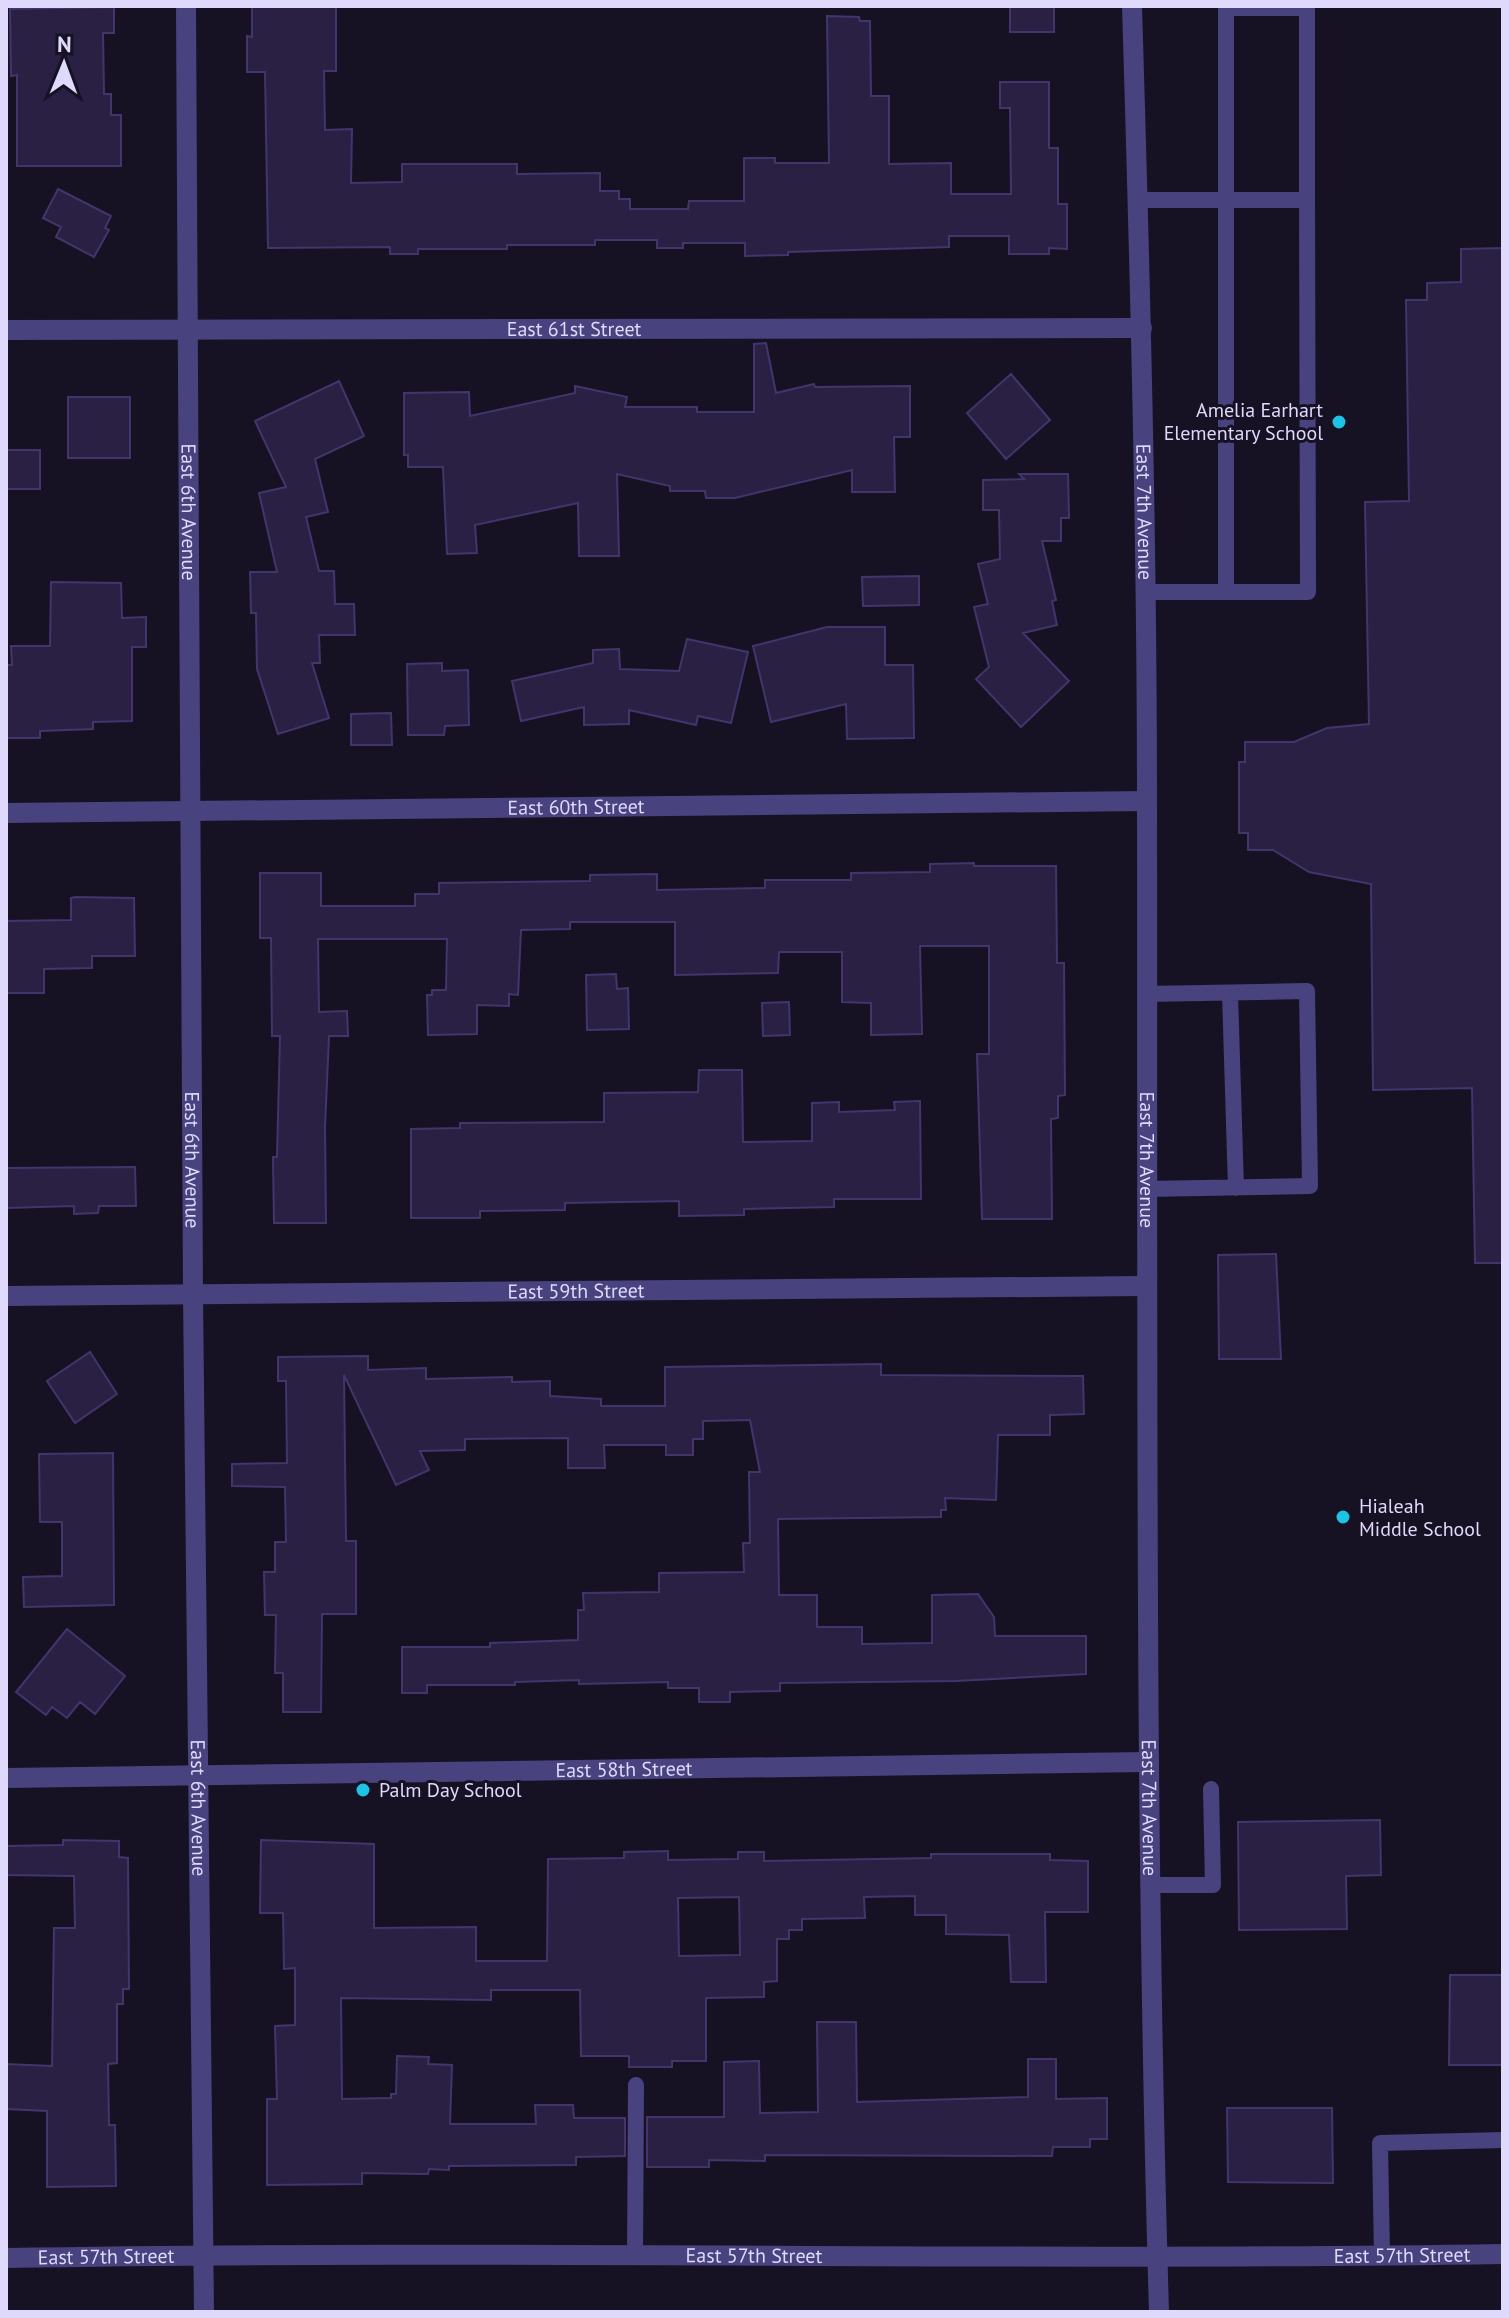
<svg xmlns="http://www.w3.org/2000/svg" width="1509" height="2318" font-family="'PT Sans',sans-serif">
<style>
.building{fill:#292043;stroke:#43356c;stroke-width:2;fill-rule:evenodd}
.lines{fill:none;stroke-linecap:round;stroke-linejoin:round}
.service{stroke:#48427e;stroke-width:16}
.minor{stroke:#48427e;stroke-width:20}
.poi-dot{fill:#1cc3e4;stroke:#161224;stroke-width:3}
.labels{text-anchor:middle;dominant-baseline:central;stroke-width:6;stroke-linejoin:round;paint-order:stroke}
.street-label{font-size:20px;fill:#dfd9fb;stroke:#161224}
.poi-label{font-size:20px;fill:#dfd9fb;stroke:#161224;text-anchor:start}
</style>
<rect width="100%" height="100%" fill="#161224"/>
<path class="building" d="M 252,6 L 336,6 L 336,71 L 324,71 L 325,130 L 352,129 L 351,183 L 402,182 L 402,164 L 517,164 L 517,174 L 600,173 L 600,191 L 619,191 L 619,199 L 630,199 L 630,209 L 688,209 L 689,201 L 744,201 L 744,158 L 775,158 L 775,163 L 829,163 L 827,16 L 859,17 L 860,21 L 870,21 L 871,96 L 889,96 L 889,164 L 951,163 L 951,194 L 1011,194 L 1010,108 L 1000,108 L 1000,82 L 1049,82 L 1049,148 L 1058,148 L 1058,204 L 1067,204 L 1067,249 L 1049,248 L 1049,254 L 1009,254 L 1009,236 L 949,236 L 949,247 L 788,252 L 788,255 L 745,256 L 745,243 L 683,243 L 683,248 L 657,248 L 657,240 L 595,240 L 595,245 L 507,245 L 507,249 L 418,249 L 418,254 L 390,254 L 390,247 L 268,248 L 265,72 L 247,72 L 247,36 L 252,37 Z
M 1010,6 L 1054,6 L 1054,32 L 1010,32 Z
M 114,7 L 114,33 L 103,33 L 104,94 L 111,94 L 111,115 L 121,115 L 121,166 L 17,166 L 17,75 L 11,76 L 10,9 Z
M 58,189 L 111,216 L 105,228 L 109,230 L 94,257 L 56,237 L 61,227 L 43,218 Z
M 1503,248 L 1503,1263 L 1475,1263 L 1472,1088 L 1373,1090 L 1371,884 L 1309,872 L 1273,850 L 1248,850 L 1248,833 L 1239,833 L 1239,762 L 1245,762 L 1245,742 L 1294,742 L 1327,728 L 1369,724 L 1365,502 L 1409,501 L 1406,300 L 1427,300 L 1427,283 L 1461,282 L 1461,249 Z
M 766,343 L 776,393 L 814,384 L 815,387 L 910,386 L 910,437 L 894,437 L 895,492 L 852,492 L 852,470 L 735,498 L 706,498 L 705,491 L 670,491 L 670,486 L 617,474 L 619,556 L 579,556 L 578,503 L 475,525 L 477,553 L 447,554 L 443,467 L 408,467 L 408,455 L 404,455 L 404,393 L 469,392 L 470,416 L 575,393 L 575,386 L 627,397 L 625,407 L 697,407 L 697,412 L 754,412 L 754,344 Z
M 1011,374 L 1050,420 L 1006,459 L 967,413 Z
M 339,381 L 364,436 L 315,459 L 328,512 L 306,517 L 319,571 L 334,571 L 335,604 L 354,604 L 355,635 L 319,635 L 320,663 L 312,663 L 329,718 L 278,734 L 257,669 L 256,613 L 251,613 L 250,572 L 277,572 L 259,493 L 286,487 L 255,421 Z
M 68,397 L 130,397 L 130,458 L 68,458 Z
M 6,450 L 40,450 L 40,489 L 6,489 Z
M 1019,474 L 1068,474 L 1069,518 L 1061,518 L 1061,541 L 1042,541 L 1056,600 L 1052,601 L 1057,625 L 1023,633 L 1069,681 L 1021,727 L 976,679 L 989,667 L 974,607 L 988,604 L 978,564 L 1000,559 L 999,510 L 983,510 L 983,480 L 1024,479 Z
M 919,576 L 919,605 L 863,606 L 862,577 Z
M 51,582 L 121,583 L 122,618 L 146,617 L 146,647 L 132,647 L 132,721 L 93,722 L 93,729 L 40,731 L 40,738 L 6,738 L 6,665 L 12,665 L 11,646 L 50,646 Z
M 827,627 L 885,627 L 885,665 L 913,665 L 914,738 L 847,739 L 846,704 L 771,722 L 753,646 Z
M 687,639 L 748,652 L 731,723 L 698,716 L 696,725 L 629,710 L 629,724 L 584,725 L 584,707 L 521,721 L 512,681 L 593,663 L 593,650 L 619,649 L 620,669 L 679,671 Z
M 442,663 L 442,671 L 468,670 L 469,725 L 445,726 L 444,735 L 408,735 L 407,664 Z
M 391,713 L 392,745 L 351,745 L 351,714 Z
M 974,863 L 974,866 L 1056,866 L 1057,963 L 1064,963 L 1065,1095 L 1058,1096 L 1058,1118 L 1051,1119 L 1052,1219 L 982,1219 L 977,1054 L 989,1054 L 989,946 L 920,946 L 922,1034 L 871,1035 L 871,1003 L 842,1002 L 842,952 L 779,952 L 778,973 L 675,975 L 675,922 L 570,922 L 570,929 L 521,930 L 518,995 L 509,994 L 509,1006 L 477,1005 L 477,1034 L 428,1035 L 427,995 L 432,995 L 432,990 L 446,990 L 447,939 L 318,939 L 319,1012 L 347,1011 L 348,1036 L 329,1036 L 325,1127 L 326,1223 L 274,1223 L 273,1157 L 277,1157 L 280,1036 L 272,1036 L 271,938 L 260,938 L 260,873 L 321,873 L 321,906 L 415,906 L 415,894 L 439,894 L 439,883 L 590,881 L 590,875 L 657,874 L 657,890 L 765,888 L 765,880 L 851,880 L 851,873 L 930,872 L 930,864 Z
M 75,897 L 134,898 L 135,956 L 92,956 L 92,968 L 44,969 L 44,993 L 6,993 L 6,921 L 71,920 L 71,898 Z
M 616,974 L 617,989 L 628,988 L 629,1029 L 587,1030 L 586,975 Z
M 789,1002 L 790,1035 L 763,1036 L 762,1003 Z
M 699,1070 L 742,1070 L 743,1142 L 812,1141 L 812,1103 L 839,1102 L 839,1112 L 895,1110 L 894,1102 L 920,1101 L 921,1199 L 834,1199 L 834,1207 L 744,1209 L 744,1215 L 679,1216 L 679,1201 L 565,1203 L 565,1210 L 480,1211 L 480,1218 L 411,1218 L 411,1129 L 460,1128 L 460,1123 L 604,1122 L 604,1093 L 698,1092 Z
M 135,1167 L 136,1206 L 99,1206 L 98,1213 L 74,1214 L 74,1206 L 6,1208 L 6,1168 Z
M 1276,1254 L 1281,1359 L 1219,1359 L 1218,1255 Z
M 90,1352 L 117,1394 L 75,1423 L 47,1381 Z
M 368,1356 L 368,1370 L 426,1368 L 426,1379 L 512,1377 L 512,1382 L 550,1381 L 550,1396 L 601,1399 L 601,1406 L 665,1406 L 665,1367 L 881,1364 L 881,1375 L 1083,1376 L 1084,1414 L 1050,1415 L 1050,1435 L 998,1435 L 996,1500 L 945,1498 L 946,1510 L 941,1510 L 941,1517 L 778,1519 L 779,1595 L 817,1595 L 817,1627 L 862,1627 L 862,1644 L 932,1643 L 932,1595 L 978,1594 L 994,1617 L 995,1636 L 1086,1636 L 1086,1674 L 956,1681 L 780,1683 L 780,1691 L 730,1692 L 730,1702 L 699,1702 L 699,1688 L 668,1688 L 668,1682 L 579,1684 L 579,1680 L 515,1682 L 515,1685 L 427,1685 L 427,1693 L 402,1693 L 402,1647 L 490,1647 L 490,1643 L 578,1640 L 578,1610 L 584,1610 L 583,1593 L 659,1592 L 659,1573 L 744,1572 L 743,1543 L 750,1543 L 749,1472 L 760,1472 L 750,1420 L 703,1421 L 703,1439 L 693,1439 L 693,1455 L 666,1455 L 666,1445 L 604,1445 L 605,1468 L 568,1468 L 568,1438 L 465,1439 L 465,1450 L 420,1451 L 429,1470 L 396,1485 L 344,1375 L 346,1541 L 356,1541 L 356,1614 L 322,1614 L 321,1712 L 283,1712 L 283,1673 L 275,1673 L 276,1615 L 265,1615 L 264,1572 L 275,1572 L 275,1542 L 286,1542 L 285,1487 L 232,1486 L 232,1464 L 287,1463 L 286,1381 L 278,1381 L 278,1357 Z
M 113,1453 L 114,1605 L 24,1607 L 23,1577 L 62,1576 L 62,1522 L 40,1522 L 39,1454 Z
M 67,1629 L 125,1676 L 95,1714 L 80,1702 L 67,1718 L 52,1707 L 46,1715 L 16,1692 Z
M 1380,1820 L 1381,1875 L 1346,1876 L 1347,1929 L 1239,1930 L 1238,1822 Z
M 63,1840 L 119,1841 L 119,1857 L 128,1858 L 129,1989 L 123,1989 L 123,2004 L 117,2004 L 117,2063 L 108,2064 L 109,2125 L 115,2125 L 116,2186 L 47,2187 L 47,2111 L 6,2109 L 6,2064 L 52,2066 L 54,1928 L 75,1928 L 74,1876 L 6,1875 L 6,1846 L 63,1845 Z
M 261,1840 L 374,1844 L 374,1928 L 476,1927 L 476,1961 L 547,1961 L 548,1859 L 624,1858 L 624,1852 L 668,1851 L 668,1860 L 738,1859 L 738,1852 L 764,1852 L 764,1861 L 931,1858 L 931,1854 L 1050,1854 L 1050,1860 L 1088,1861 L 1088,1912 L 1045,1912 L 1046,1982 L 1011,1982 L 1009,1935 L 946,1934 L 946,1915 L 915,1915 L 915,1896 L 864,1897 L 865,1918 L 802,1919 L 802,1930 L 789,1930 L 789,1939 L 777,1939 L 777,1981 L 764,1982 L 764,1997 L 706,1998 L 706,2061 L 672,2061 L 672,2067 L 629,2067 L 629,2056 L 581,2056 L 580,1990 L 491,1990 L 491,2000 L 341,1998 L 342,2099 L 391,2098 L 391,2094 L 396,2094 L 397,2056 L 429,2057 L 428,2064 L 452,2065 L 450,2124 L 536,2124 L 535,2105 L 573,2105 L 574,2118 L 625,2118 L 625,2156 L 576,2157 L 576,2165 L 449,2166 L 449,2170 L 429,2169 L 428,2174 L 362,2173 L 362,2184 L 267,2185 L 267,2099 L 277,2099 L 275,2026 L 295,2025 L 295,1968 L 284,1969 L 283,1913 L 260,1913 ZM 739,1897 L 740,1955 L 679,1956 L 678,1898 Z
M 1450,1975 L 1503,1975 L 1503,2065 L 1449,2065 Z
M 817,2022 L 856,2022 L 857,2102 L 1028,2097 L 1028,2059 L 1056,2059 L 1056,2099 L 1107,2098 L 1107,2139 L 1090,2139 L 1090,2147 L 1053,2147 L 1052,2156 L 765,2155 L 765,2161 L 709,2160 L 709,2167 L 647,2167 L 647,2117 L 724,2117 L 724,2062 L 759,2061 L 760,2113 L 818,2112 Z
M 1227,2108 L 1332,2108 L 1333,2183 L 1228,2182 Z"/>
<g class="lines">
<path class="service" d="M 1138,200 L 1307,200 L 1307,8 L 1226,8 L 1226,592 L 1308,592 L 1307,200
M 1145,592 L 1226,592
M 1230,994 L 1236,1188
M 1145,1189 L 1310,1186 L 1307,991 L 1146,994
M 1149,1885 L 1213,1885 L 1211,1789
M 1382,2256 L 1380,2143 L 1503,2140
M 635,2257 L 636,2085"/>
<g class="minor">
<path id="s1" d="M 186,6 L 193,1294 L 204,2312"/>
<path id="s2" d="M 1132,6 C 1140,272 1147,539 1147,806 C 1148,1308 1144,1810 1159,2312"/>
<path id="s3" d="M 6,330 L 1142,328"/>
<path id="s4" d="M 6,813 L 1147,801"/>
<path id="s5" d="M 6,1296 L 1145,1286"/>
<path id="s6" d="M 6,1778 L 1147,1762"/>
<path id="s7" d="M 6,2258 C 505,2249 1004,2262 1503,2254"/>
</g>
</g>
<g class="poi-dot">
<circle cx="1339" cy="422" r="8"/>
<circle cx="1343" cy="1517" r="8"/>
<circle cx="363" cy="1790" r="8"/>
</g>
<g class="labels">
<g class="street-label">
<text stroke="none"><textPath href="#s3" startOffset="568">East 61st Street</textPath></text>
<text stroke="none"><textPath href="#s1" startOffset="506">East 6th Avenue</textPath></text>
<text stroke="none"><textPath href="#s2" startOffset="506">East 7th Avenue</textPath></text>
<text stroke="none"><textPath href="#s4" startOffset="570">East 60th Street</textPath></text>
<text stroke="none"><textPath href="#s1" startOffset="1154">East 6th Avenue</textPath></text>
<text stroke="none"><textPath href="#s2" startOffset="1154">East 7th Avenue</textPath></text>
<text stroke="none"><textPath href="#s5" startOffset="570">East 59th Street</textPath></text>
<text stroke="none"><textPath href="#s6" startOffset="618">East 58th Street</textPath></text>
<text stroke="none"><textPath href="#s1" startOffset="1802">East 6th Avenue</textPath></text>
<text stroke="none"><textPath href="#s2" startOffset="1802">East 7th Avenue</textPath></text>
<text stroke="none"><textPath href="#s7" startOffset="100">East 57th Street</textPath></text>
<text stroke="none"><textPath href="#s7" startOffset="1396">East 57th Street</textPath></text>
<text stroke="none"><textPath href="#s7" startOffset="748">East 57th Street</textPath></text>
</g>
<g class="poi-label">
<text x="1323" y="410" text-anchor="end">Amelia Earhart<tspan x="1323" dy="23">Elementary School</tspan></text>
<text x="1359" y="1506">Hialeah<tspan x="1359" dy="23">Middle School</tspan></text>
<text x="379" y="1790">Palm Day School</text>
</g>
</g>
<rect width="1509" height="2318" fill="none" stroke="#dfd9fb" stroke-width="16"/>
<g transform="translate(64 64) rotate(1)" stroke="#161224" stroke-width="6" paint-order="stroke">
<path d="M0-6L14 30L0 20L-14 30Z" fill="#dfd9fb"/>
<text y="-12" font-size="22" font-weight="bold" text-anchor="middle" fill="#dfd9fb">N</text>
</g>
</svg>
